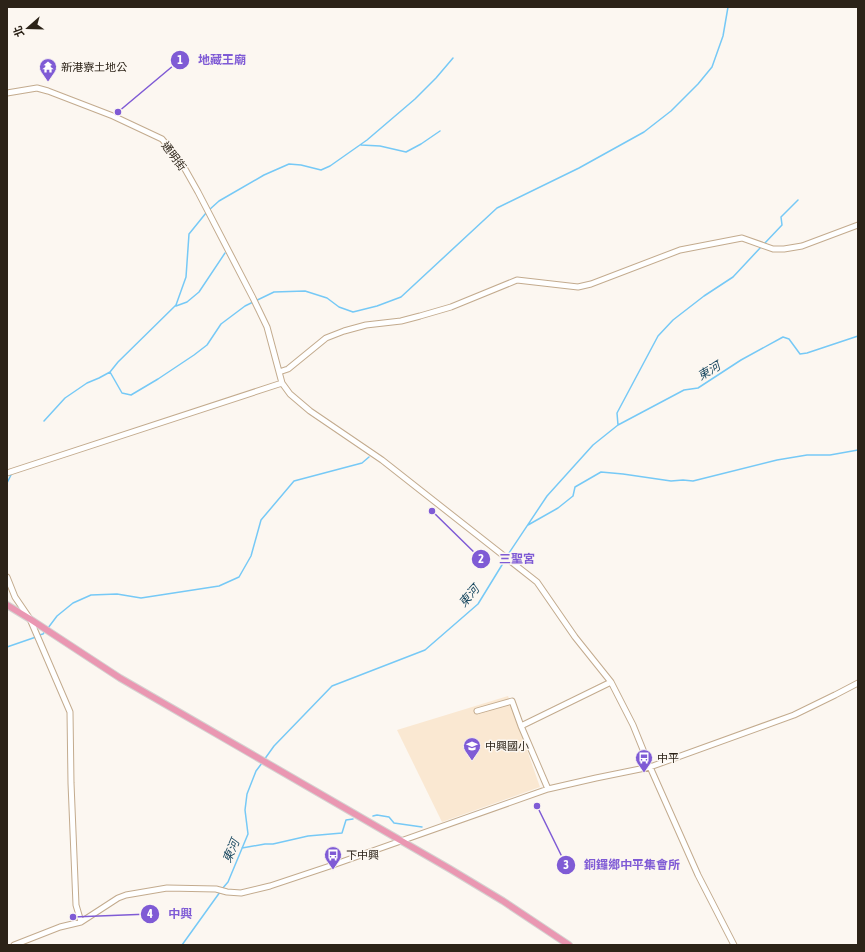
<svg xmlns="http://www.w3.org/2000/svg" width="865" height="952" font-family="'Asap Condensed','Noto Sans TC',sans-serif">
<style>
.built{fill:#fae8d2}
.lines{fill:none;stroke-linecap:round;stroke-linejoin:round}
.stream{stroke:#76c9f6;stroke-width:1.5}
.minor-casing{stroke:#c3ab8e;stroke-width:7}
.major-casing{stroke:#d5d3d1;stroke-width:8}
.minor{stroke:#fff;stroke-width:5}
.major{stroke:#ea97b2;stroke-width:6}
.labels{text-anchor:middle;dominant-baseline:central;stroke-width:3;stroke-linejoin:round;paint-order:stroke}
.poi-label{font-size:11px;fill:#2c2318;stroke:#fcf7f1;text-anchor:start}
.street-label{font-size:11px;fill:#2c2318;stroke:#fcf7f1}
.water-label{font-size:12px;font-style:italic;fill:#1e4c63;stroke:#fcf7f1}
.leader{fill:none;stroke:#7f5bd5;stroke-width:1.5}
.callout-dot{fill:#7f5bd5;stroke:#fcf7f1;stroke-width:1.5}
.mark-label{font-size:12px;text-anchor:middle;font-weight:bold;fill:#fff}
.callout-label{font-size:12px;text-anchor:middle;font-weight:bold;fill:#7f5bd5;stroke:#fcf7f1;stroke-width:3;stroke-linejoin:round;paint-order:stroke}
</style>
<rect width="100%" height="100%" fill="#fcf7f1"/>
<path class="built" d="M 508,696 L 540,787 L 442,822 L 397,730 Z"/>
<g class="lines">
<path class="stream" d="M 361,145 L 380,146 L 406,152 L 421,144 L 440,131
M 209,210 L 219,201 L 264,175 L 289,164 L 301,165 L 321,170 L 330,166 L 367,140 L 415,99 L 436,78 L 453,58
M 764,244 L 782,225 L 781,217 L 798,200
M 176,306 L 187,302 L 199,292 L 225,253
M 110,372 L 122,393 L 131,395 L 158,379 L 194,355 L 207,345 L 221,324 L 245,306 L 274,292 L 305,291 L 327,298 L 339,307 L 353,312 L 377,306 L 401,297 L 497,208 L 579,168 L 644,132 L 671,111 L 698,84 L 712,67 L 723,36 L 728,7
M 44,421 L 65,398 L 87,383 L 99,378 L 110,372 L 118,362 L 176,305 L 186,277 L 189,234 L 206,213
M 618,425 L 617,413 L 658,336 L 673,320 L 704,296 L 733,277 L 761,247
M 7,483 L 12,473
M 528,525 L 558,508 L 573,496 L 575,487 L 601,472 L 623,474 L 671,481 L 683,480 L 693,481 L 777,460 L 807,455 L 830,455 L 858,450
M 507,556 L 547,496 L 593,445 L 618,425 L 684,390 L 698,388 L 741,360 L 783,337 L 789,339 L 800,354 L 807,353 L 858,336
M 48,628 L 57,616 L 73,603 L 91,595 L 117,594 L 141,598 L 219,586 L 239,577 L 251,556 L 261,520 L 294,481 L 362,463 L 369,457
M 39,635 L 43,634 L 45,631
M 7,647 L 36,637
M 264,760 L 274,746 L 332,686 L 425,650 L 478,604 L 505,560
M 373,816 L 377,815 L 389,817 L 394,823 L 422,827
M 242,848 L 265,844 L 273,844 L 308,836 L 342,833 L 346,820 L 353,819
M 222,889 L 228,882 L 248,834 L 245,810 L 247,794 L 256,771 L 262,763
M 182,945 L 220,892"/>
<g class="minor-casing">
<path id="minor" d="M 7,93 L 37,88 L 48,91 L 113,116 L 162,139 L 181,162 L 198,192 L 253,298 L 267,327 L 282,383 L 290,394 L 310,411 L 382,460 L 537,582 L 575,637 L 611,682 L 633,725 L 650,767 L 698,875 L 734,945
M 279,372 L 288,369 L 326,338 L 344,331 L 366,325 L 401,321 L 420,316 L 451,307 L 517,280 L 578,287 L 591,284 L 680,250 L 742,238 L 773,249 L 784,249 L 802,246 L 858,225
M 7,473 L 282,383
M 7,577 L 15,597 L 30,619 L 70,712 L 71,783 L 76,905 L 81,922
M 477,711 L 512,701 L 521,726 L 548,789
M 521,726 L 611,682
M 14,945 L 60,927 L 81,922 L 118,898 L 126,895 L 167,888 L 216,889 L 227,892 L 241,893 L 270,886 L 330,866 L 548,789 L 596,778 L 650,767 L 794,715 L 835,695 L 858,683"/>
</g>
<g class="major-casing">
<path id="major" d="M 7,605 L 30,619 L 120,678 L 450,869 L 503,901 L 569,945"/>
</g>
<use href="#minor" class="minor"/>
<use href="#major" class="major"/>
</g>
<defs>
<g id="temple-pin" transform="scale(0.9)"><path d="M0 17L-7.5 6A9.5 9.5 0 1 1 7.5 6Z" fill="#7f5bd5" stroke="#fcf7f1"/><path d="M0-6L5-2H3V0L6.5 2.5H4V6H1.5V3h-3V6H-4V2.5H-6.5L-3 0V-2H-5Z" fill="#fff"/></g>
<g id="school-pin" transform="scale(0.9)"><path d="M0 17L-7.5 6A9.5 9.5 0 1 1 7.5 6Z" fill="#7f5bd5" stroke="#fcf7f1"/><path d="M0-5L7-2L0 1L-7-2ZM-4 1L0 2.5L4 1V4Q0 6-4 4Z" fill="#fff"/></g>
<g id="bus-pin" transform="scale(0.9)"><path d="M0 17L-7.5 6A9.5 9.5 0 1 1 7.5 6Z" fill="#7f5bd5" stroke="#fcf7f1"/><path d="M-5-6H5V4H4V6H2V4H-2V6H-4V4H-5ZM-3.5-4V0h7V-4ZM-3.5 1.2v1.5H-2V1.2ZM2 1.2v1.5H3.5V1.2Z" fill="#fff"/></g>
</defs>
<g fill-rule="evenodd">
<use href="#temple-pin" x="48" y="67"/>
<use href="#school-pin" x="472" y="746"/>
<use href="#bus-pin" x="644" y="758"/>
<use href="#bus-pin" x="333" y="855"/>
</g>
<g class="labels">
<g class="poi-label">
<text x="61" y="67">新港寮土地公</text>
<text x="485" y="746">中興國小</text>
<text x="657" y="758">中平</text>
<text x="346" y="855">下中興</text>
</g>
<g class="street-label">
<text transform="translate(174 156) rotate(53)">通明街</text>
</g>
<g class="water-label">
<text transform="translate(709 371) rotate(-31)">東河</text>
<text transform="translate(469 596) rotate(-49)">東河</text>
<text transform="translate(231 851) rotate(-67)">東河</text>
</g>
</g>
<path class="leader" d="M118 112L180 60M432 511L481 559M537 806L566 865M73 917L150 914"/>
<g class="callout-dot">
<circle cx="118" cy="112" r="4"/>
<circle cx="432" cy="511" r="4"/>
<circle cx="537" cy="806" r="4"/>
<circle cx="73" cy="917" r="4"/>
<circle cx="180" cy="60" r="10"/>
<circle cx="481" cy="559" r="10"/>
<circle cx="566" cy="865" r="10"/>
<circle cx="150" cy="914" r="10"/>
</g>
<g class="mark-label">
<text x="180" y="64">1</text>
<text x="481" y="563">2</text>
<text x="566" y="869">3</text>
<text x="150" y="918">4</text>
</g>
<g class="callout-label">
<text x="222" y="64">地藏王廟</text>
<text x="517" y="563">三聖宮</text>
<text x="632" y="869">銅鑼鄉中平集會所</text>
<text x="180" y="918">中興</text>
</g>
<rect width="865" height="952" fill="none" stroke="#2c2318" stroke-width="16"/>
<g transform="translate(28 28) rotate(250)" stroke="#fcf7f1" stroke-width="3" paint-order="stroke">
<path d="M0-3L7 15L0 10L-7 15Z" fill="#2c2318"/>
<text y="-6" font-size="11" font-weight="bold" text-anchor="middle" fill="#2c2318">北</text>
</g>
</svg>
